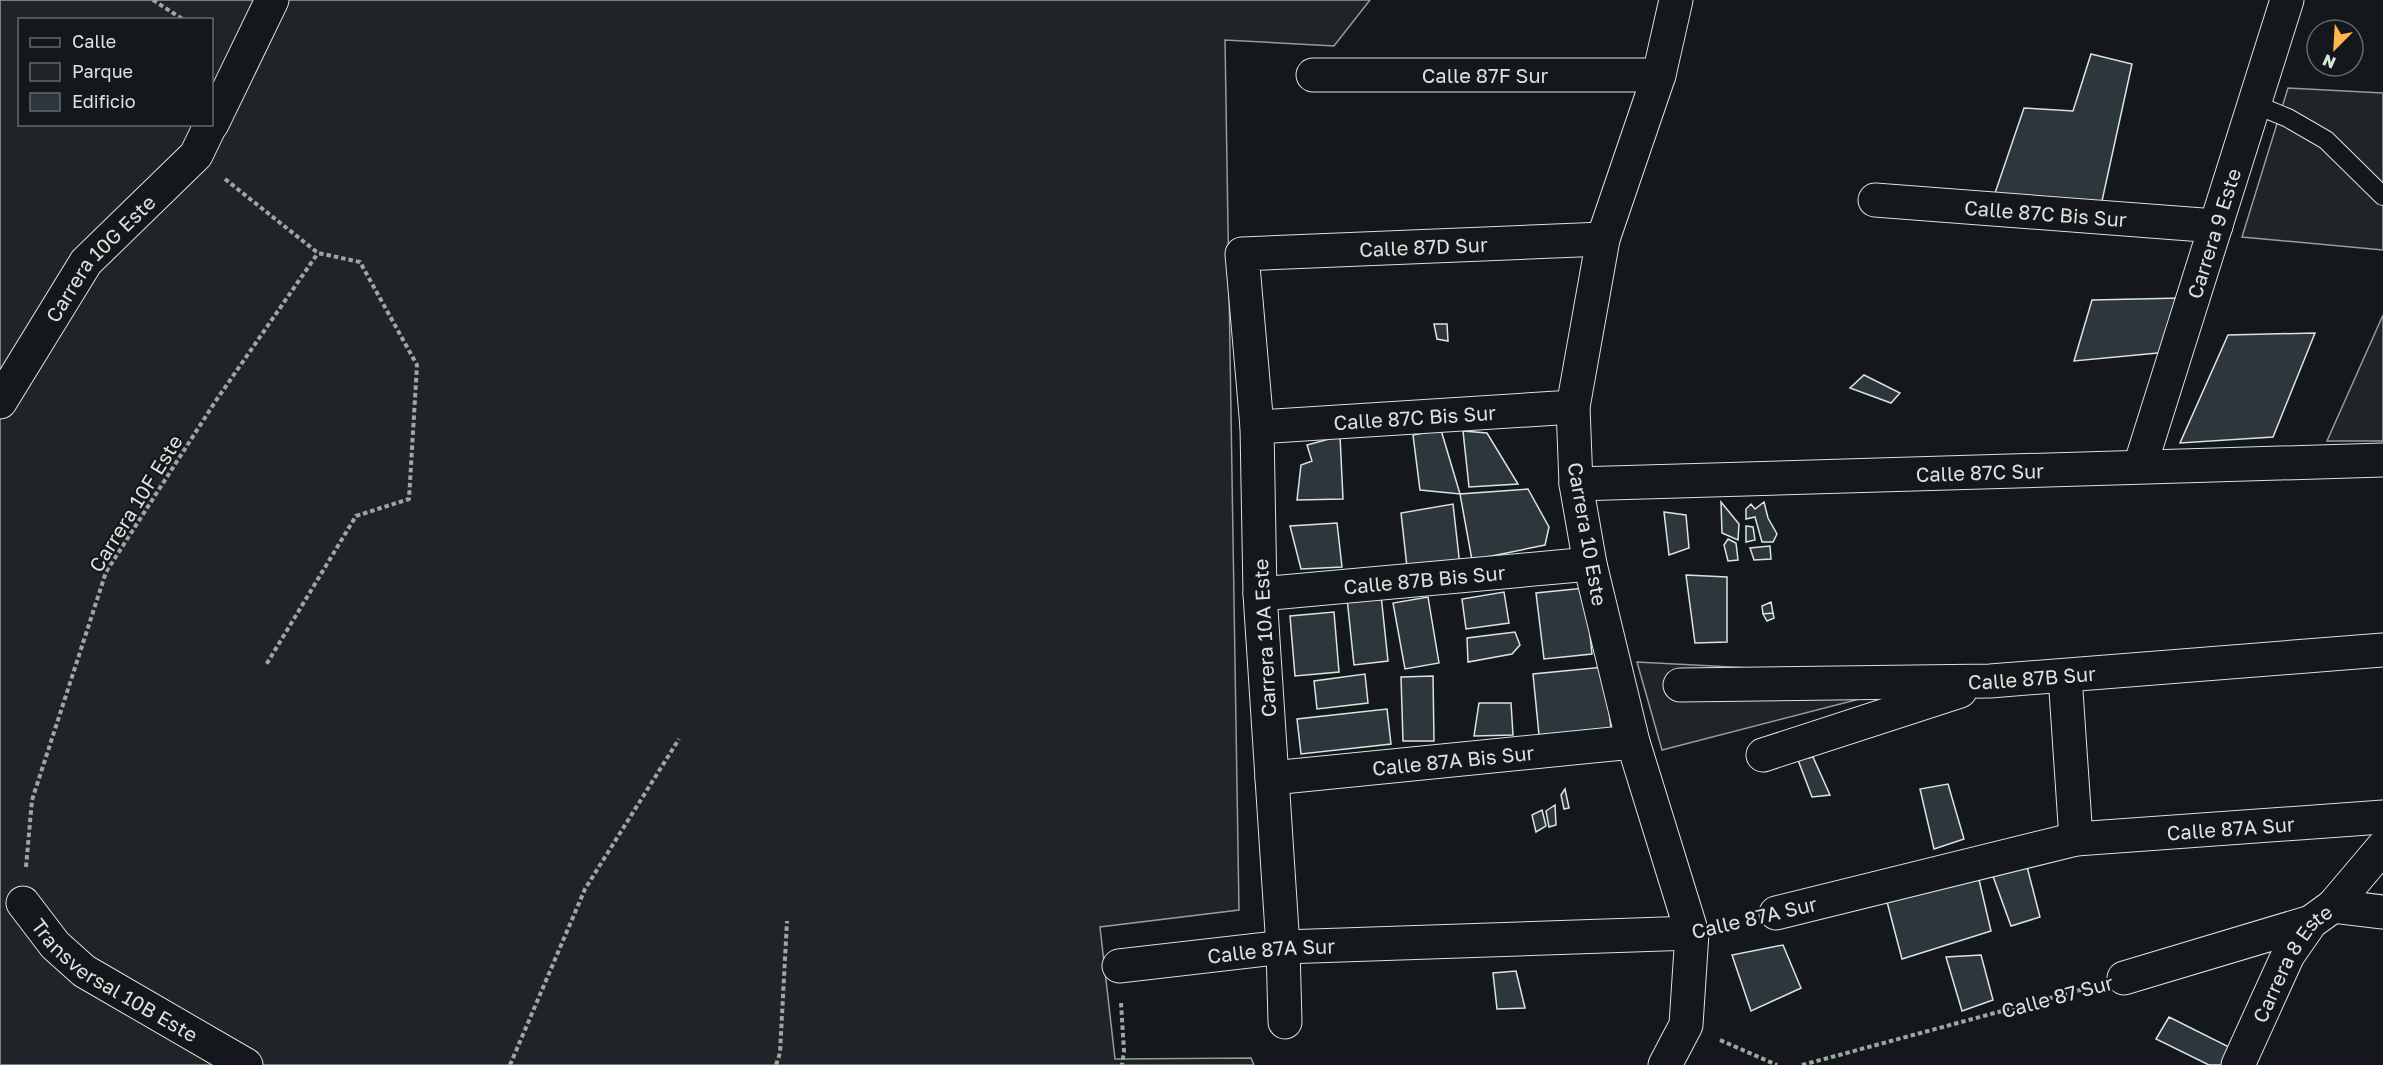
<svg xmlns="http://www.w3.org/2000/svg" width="2383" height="1065" font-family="'Golos Text',sans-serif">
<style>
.green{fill:#202428;stroke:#939e99;stroke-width:1.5;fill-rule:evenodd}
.building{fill:#2c363c;stroke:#d8e6dc;stroke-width:1.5}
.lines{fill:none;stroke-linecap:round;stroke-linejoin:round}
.service-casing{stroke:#d8e6dc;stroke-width:20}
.minor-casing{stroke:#d8e6dc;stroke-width:35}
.tertiary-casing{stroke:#d8e6dc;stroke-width:35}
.path{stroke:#9da8a2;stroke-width:4;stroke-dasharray:4.5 3;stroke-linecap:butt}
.service{stroke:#14181c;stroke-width:18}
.minor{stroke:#14181c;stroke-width:33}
.tertiary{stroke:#14181c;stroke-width:33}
.labels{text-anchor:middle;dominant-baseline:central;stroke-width:4.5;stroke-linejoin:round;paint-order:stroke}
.street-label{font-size:20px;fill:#d8e6dc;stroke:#14181c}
</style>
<rect width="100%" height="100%" fill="#14181c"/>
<path class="green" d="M 0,0 L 1370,0 L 1334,46 L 1225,40 L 1239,910 L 1100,927 L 1115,1059 L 1251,1058 L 1254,1065 L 0,1065 ZM 20,20 L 212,20 L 212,124 L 20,124 Z
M 2288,88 L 2383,93 L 2383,250 L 2242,237 Z
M 2383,315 L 2383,441 L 2327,441 Z
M 1637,662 L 1941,678 L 1662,750 Z"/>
<path class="building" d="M 2091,54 L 2132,64 L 2102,201 L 1994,196 L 2024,108 L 2073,111 Z
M 2181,298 L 2168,352 L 2074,361 L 2092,300 Z
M 1434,324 L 1447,324 L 1448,341 L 1437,339 Z
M 2315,333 L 2273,437 L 2180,443 L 2228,335 Z
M 1864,375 L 1900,393 L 1891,403 L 1850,388 Z
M 1441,430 L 1460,494 L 1420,490 L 1413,435 Z
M 1463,431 L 1487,433 L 1518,484 L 1469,487 Z
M 1340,436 L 1343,499 L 1297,500 L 1301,465 L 1312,461 L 1307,445 Z
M 1528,489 L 1549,527 L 1545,545 L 1472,560 L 1460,494 Z
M 1721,502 L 1739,524 L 1738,540 L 1722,533 Z
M 1764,502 L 1768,518 L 1777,534 L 1773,542 L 1762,542 L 1755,517 L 1746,519 L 1746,509 L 1751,504 L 1755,509 Z
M 1453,504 L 1460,566 L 1407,567 L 1401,513 Z
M 1664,512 L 1686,515 L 1689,548 L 1669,555 Z
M 1337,523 L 1342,567 L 1301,569 L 1290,526 Z
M 1746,526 L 1753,527 L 1755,540 L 1746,542 Z
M 1728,539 L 1736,543 L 1738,560 L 1728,561 L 1724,545 Z
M 1770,546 L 1771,559 L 1754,560 L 1750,548 Z
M 1686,575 L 1727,577 L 1727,642 L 1695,643 Z
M 1585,588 L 1592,654 L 1544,659 L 1536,593 Z
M 1504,592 L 1509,623 L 1466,629 L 1462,599 Z
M 1381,595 L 1388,661 L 1354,665 L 1347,598 Z
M 1428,597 L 1439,663 L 1405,669 L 1393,603 Z
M 1771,602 L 1773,613 L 1763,614 L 1762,606 Z
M 1334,612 L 1339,672 L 1295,676 L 1290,616 Z
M 1773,613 L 1774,618 L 1767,621 L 1763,614 Z
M 1515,632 L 1520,645 L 1512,654 L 1468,662 L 1467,638 Z
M 1604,667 L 1611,728 L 1539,735 L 1533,674 Z
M 1365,674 L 1368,703 L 1317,709 L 1314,681 Z
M 1433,676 L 1434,741 L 1403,741 L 1401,677 Z
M 1479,703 L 1511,703 L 1513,735 L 1474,736 Z
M 1387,709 L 1391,744 L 1301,754 L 1297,719 Z
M 1813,757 L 1830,795 L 1812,797 L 1798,760 Z
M 1948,784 L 1964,839 L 1934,849 L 1920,789 Z
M 1565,789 L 1569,808 L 1564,809 L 1561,795 Z
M 1555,805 L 1556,825 L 1549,827 L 1546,811 Z
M 1542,810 L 1546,826 L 1536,832 L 1532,815 Z
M 2025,859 L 2040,917 L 2011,926 L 1990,868 Z
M 1977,871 L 1991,931 L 1902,959 L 1886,898 Z
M 1783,945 L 1801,988 L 1751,1011 L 1732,955 Z
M 1981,955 L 1993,1000 L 1962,1011 L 1946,957 Z
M 1516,971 L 1525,1008 L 1497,1009 L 1493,973 Z
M 2169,1017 L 2237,1051 L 2232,1065 L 2209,1065 L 2156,1039 Z"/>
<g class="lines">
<g class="service-casing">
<path id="service" d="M 2254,104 L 2288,118 L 2326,140 L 2383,196"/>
</g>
<g class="minor-casing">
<g id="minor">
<path id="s1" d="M 1313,75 L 1659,75"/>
<path d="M 212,124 L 272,0"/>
<path id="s2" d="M 1875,200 L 2216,226"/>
<path id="s3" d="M 0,402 L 86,262 L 196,155 L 211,124"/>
<path id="s4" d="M 1257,427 L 1573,407"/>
<path id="s5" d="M 2140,466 L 2287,0"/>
<path id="s6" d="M 1576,484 L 2383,460"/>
<path id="s7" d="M 1260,594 L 1590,564"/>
<path d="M 2065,676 L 2076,839"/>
<path id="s8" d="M 1680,685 L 1990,681 L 2383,650"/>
<path d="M 1763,755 L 1960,691"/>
<path id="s9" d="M 1272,778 L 1633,742"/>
<path id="s10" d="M 23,903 L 55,945 L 84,971 L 246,1065"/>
<path d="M 2333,906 L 2383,847"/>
<path id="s11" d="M 1776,913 L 2076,839 L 2383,817"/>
<path id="s12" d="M 1119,966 L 1283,947 L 1692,933"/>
<path d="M 2124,978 L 2311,922"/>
<path id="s13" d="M 1285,1022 L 1283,947 L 1260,594 L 1257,427 L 1242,254 L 1603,239"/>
<path d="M 1665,1065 L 1686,1025 L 1692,933 L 1633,742 L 1590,564 L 1576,484 L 1573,407 L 1603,239 L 1659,75 L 1676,0"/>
</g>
</g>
<g class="tertiary-casing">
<g id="tertiary">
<path id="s14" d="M 2238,1065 L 2288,955 L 2311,922 L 2333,906 L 2383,912"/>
</g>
</g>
<path class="path" d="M 153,0 L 184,20
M 225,179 L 318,253 L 360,262 L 417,365 L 409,499 L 356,516 L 266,665
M 26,867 L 32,800 L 106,572 L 215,402 L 318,253
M 1121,1003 L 1124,1051 L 1122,1065
M 1720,1040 L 1777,1065
M 510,1065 L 585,889 L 679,739
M 776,1065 L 780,1053 L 787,921
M 1802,1065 L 2091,987"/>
<use href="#service" class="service"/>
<use href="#minor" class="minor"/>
<use href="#tertiary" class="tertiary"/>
</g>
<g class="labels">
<g class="street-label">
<text stroke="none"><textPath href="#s1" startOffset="172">Calle 87F Sur</textPath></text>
<text stroke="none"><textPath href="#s2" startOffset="171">Calle 87C Bis Sur</textPath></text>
<text stroke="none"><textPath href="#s5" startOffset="244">Carrera 9 Este</textPath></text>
<text stroke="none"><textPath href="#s13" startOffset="951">Calle 87D Sur</textPath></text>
<text stroke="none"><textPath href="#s3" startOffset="176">Carrera 10G Este</textPath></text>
<text stroke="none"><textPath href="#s4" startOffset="158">Calle 87C Bis Sur</textPath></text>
<text stroke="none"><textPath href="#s6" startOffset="404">Calle 87C Sur</textPath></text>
<text transform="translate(135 503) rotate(-58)">Carrera 10F Este</text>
<text transform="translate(1588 534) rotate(80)">Carrera 10 Este</text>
<text stroke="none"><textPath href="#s7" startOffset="165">Calle 87B Bis Sur</textPath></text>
<text transform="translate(1264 638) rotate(-93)">Carrera 10A Este</text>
<text stroke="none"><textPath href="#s8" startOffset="352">Calle 87B Sur</textPath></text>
<text stroke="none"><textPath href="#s9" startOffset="182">Calle 87A Bis Sur</textPath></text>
<text stroke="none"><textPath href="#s11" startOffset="464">Calle 87A Sur</textPath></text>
<text transform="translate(1754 917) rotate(-13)">Calle 87A Sur</text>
<text stroke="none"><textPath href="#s12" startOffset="153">Calle 87A Sur</textPath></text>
<text stroke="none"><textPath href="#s14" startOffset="116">Carrera 8 Este</textPath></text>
<text stroke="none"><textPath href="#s10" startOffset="122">Transversal 10B Este</textPath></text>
<text transform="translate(2057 996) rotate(-15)">Calle 87 Sur</text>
</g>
</g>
<rect x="18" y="18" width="195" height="108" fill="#14181c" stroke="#626a69" stroke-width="1.5"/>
<rect x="30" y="38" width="30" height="9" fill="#14181c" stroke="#626a69" stroke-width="1.5"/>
<text x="72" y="48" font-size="18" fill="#d8e6dc">Calle</text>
<rect x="30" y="63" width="30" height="18" fill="#202428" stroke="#626a69" stroke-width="1.5"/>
<text x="72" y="78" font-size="18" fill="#d8e6dc">Parque</text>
<rect x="30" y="93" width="30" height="18" fill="#2c363c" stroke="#626a69" stroke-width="1.5"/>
<text x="72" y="108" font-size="18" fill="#d8e6dc">Edificio</text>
<g transform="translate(2335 48) rotate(204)"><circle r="28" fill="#14181c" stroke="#626a69" stroke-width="1.5"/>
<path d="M0-4.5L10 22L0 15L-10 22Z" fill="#ffb74d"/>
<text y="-9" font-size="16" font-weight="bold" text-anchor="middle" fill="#d8e6dc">N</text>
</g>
</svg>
